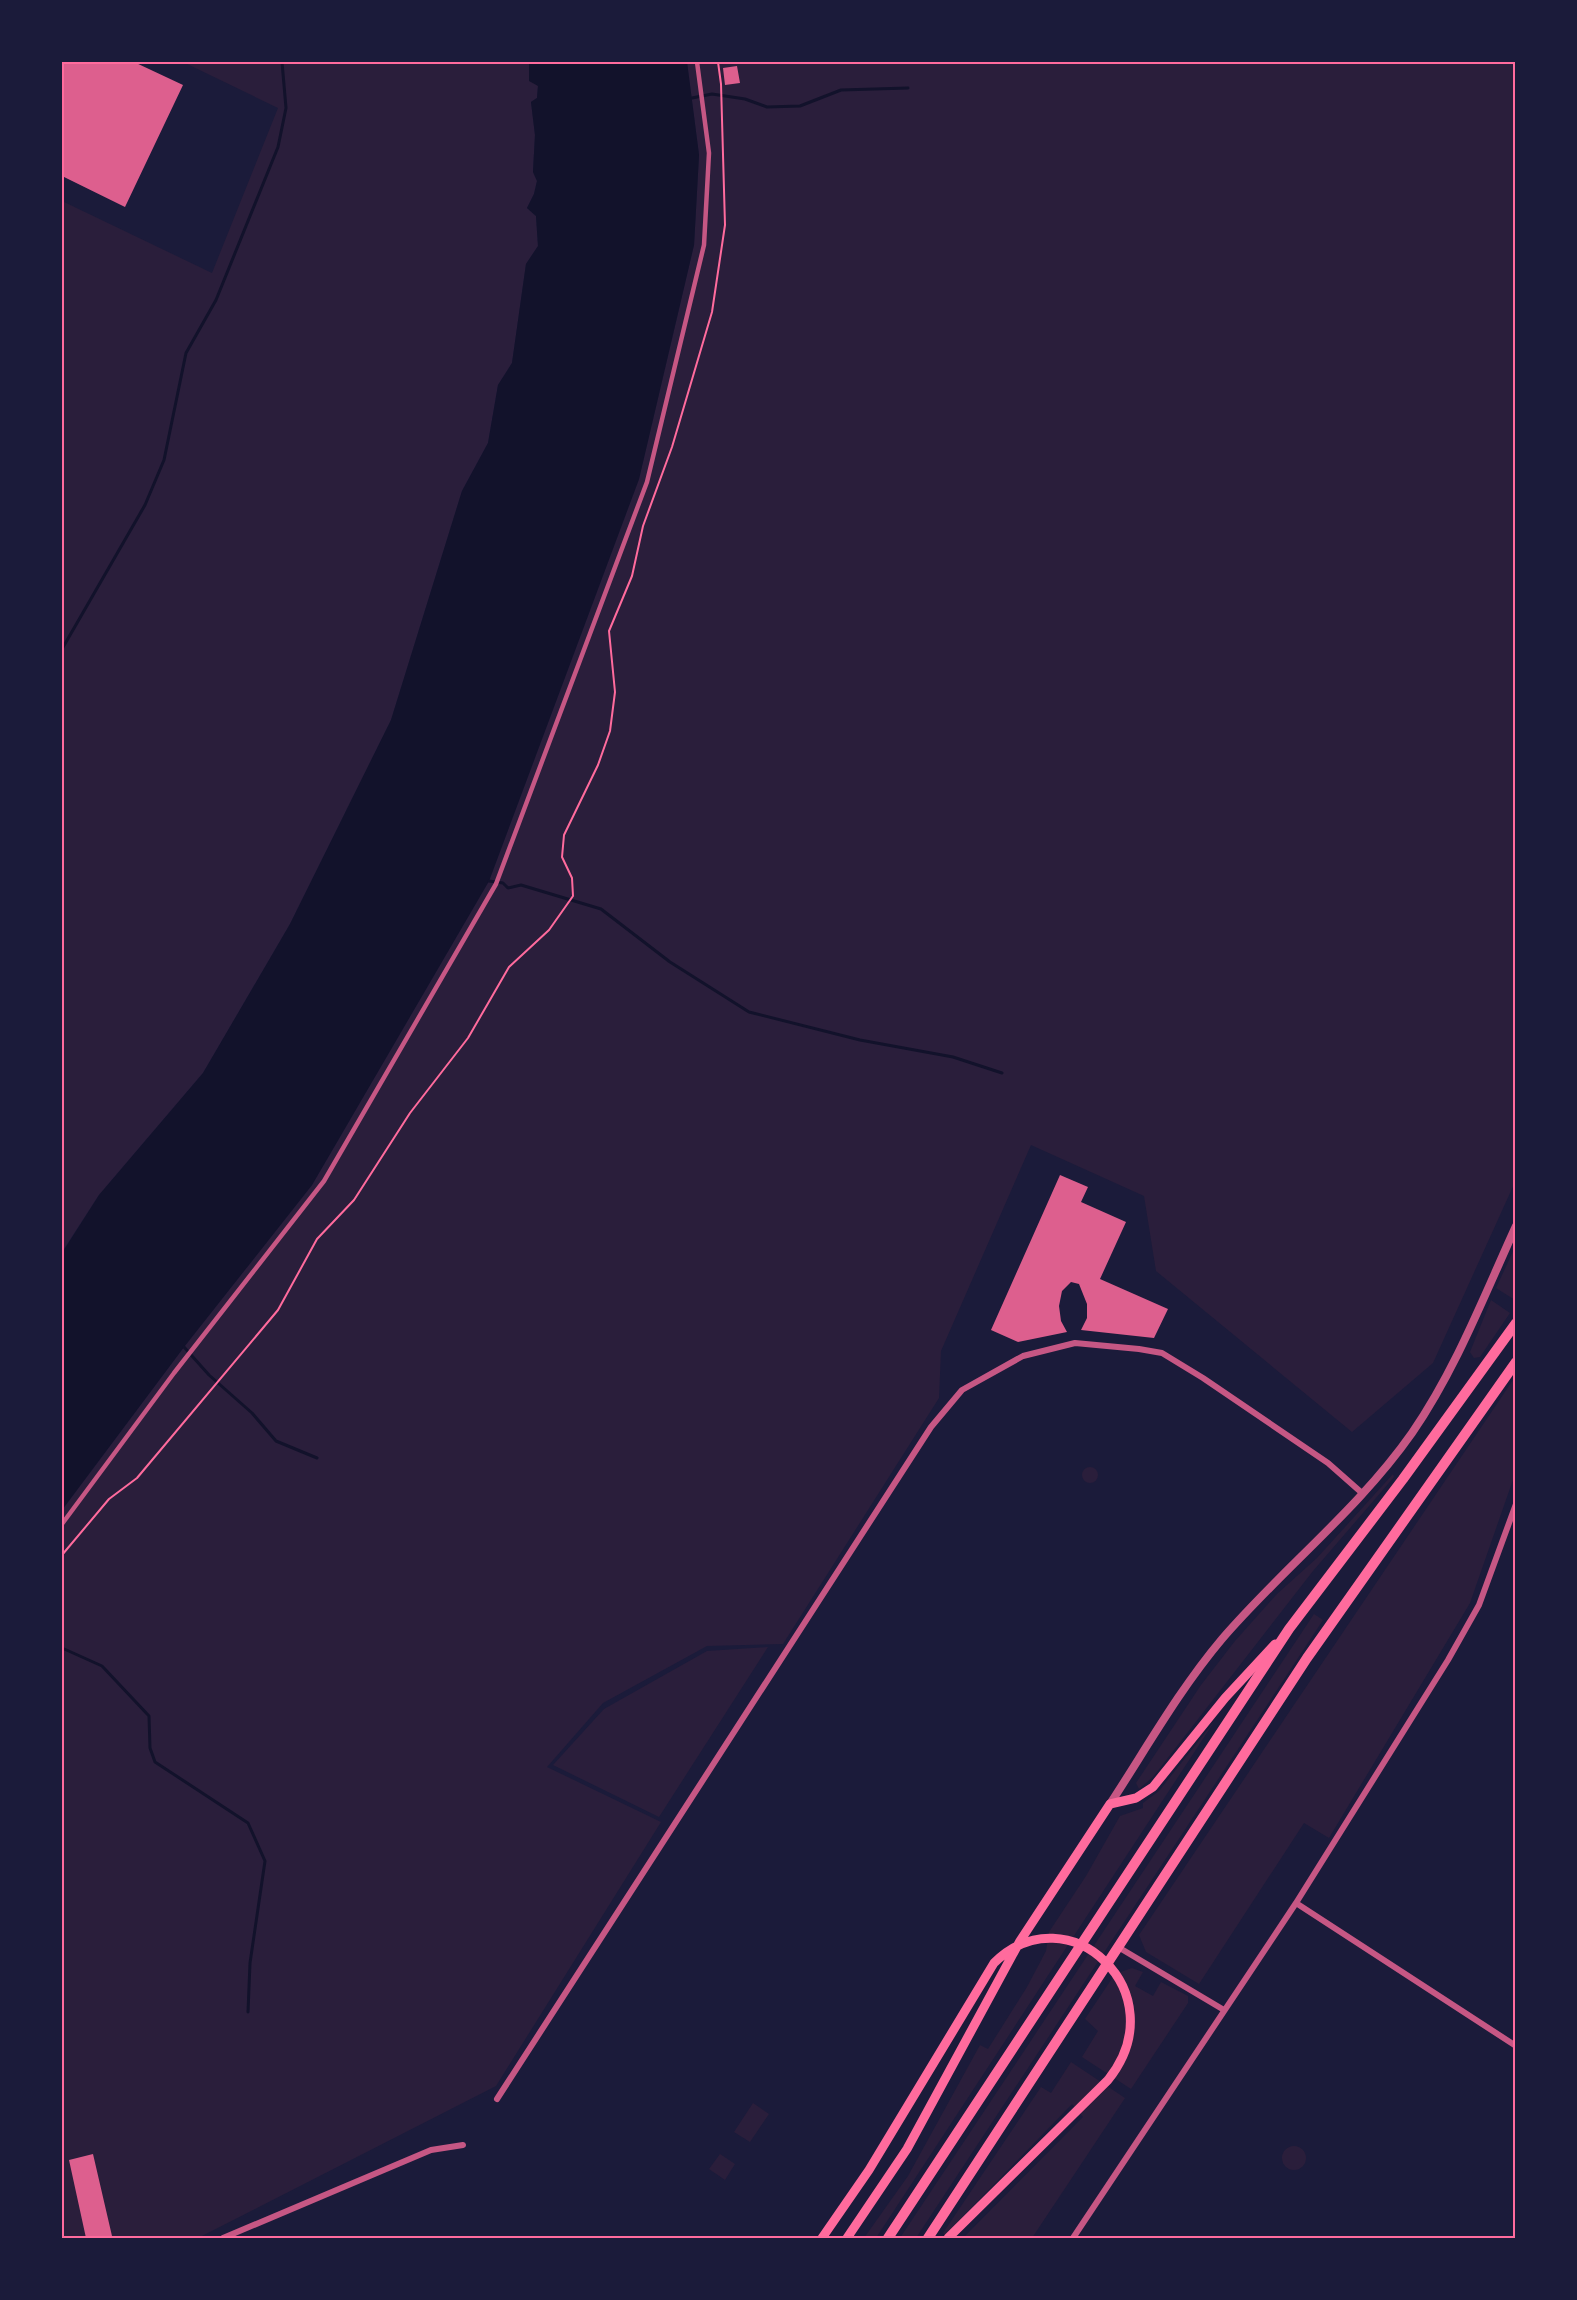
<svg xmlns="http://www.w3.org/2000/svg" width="1577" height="2300" font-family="'Playfair Display',serif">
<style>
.green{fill:#2a1e3b}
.water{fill:#12122b}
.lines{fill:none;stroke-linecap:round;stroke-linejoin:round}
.stream{stroke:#12122b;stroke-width:3}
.building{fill:#dd5f8e}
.path{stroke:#ff6b9d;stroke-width:2}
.pedestrian{stroke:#c65784;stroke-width:4.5}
.minor{stroke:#c65784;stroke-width:6}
.tertiary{stroke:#c65784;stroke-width:8}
.secondary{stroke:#ff6b9d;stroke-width:9}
.primary{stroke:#ff6b9d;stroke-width:10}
.neatline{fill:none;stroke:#ff6b9d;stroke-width:2}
</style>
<rect width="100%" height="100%" fill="#1b1b3a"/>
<path class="green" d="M 183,62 L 529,62 L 538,86 L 537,98 L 531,102 L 535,135 L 533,172 L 537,181 L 534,194 L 527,208 L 536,216 L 538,246 L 526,264 L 512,363 L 498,385 L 488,443 L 462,491 L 391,720 L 290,924 L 203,1073 L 99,1195 L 62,1252 L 62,201 L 212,273 L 278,108 Z
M 687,62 L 1515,62 L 1515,1182 L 1433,1363 L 1352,1432 L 1156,1271 L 1144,1196 L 1031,1145 L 941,1351 L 939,1398 L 783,1644 L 707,1646 L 603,1703 L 547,1767 L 661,1822 L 496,2086 L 198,2238 L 62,2238 L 62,1510 L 184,1347 L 312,1185 L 489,881 L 639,479 L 694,245 L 699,155 Z
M 1515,1247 L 1515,1300 L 1496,1288 Z
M 1491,1300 L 1510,1313 L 1480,1357 L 1474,1358 L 1470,1352 Z
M 1515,1377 L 1515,1474 L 1470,1603 L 1329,1838 L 1304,1823 L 1199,1984 L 1146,1952 L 1139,1935 Z
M1082 1475a8 8 0 1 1 16 0a8 8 0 1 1-16 0Z
M 1393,1474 L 1394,1477 L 1313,1571 L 1153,1777 L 1139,1789 L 1136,1783 L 1201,1685 L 1235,1641 L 1277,1594 L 1317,1558 Z
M 1314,1614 L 1323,1620 L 916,2238 L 900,2238 Z
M 768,1647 L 659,1817 L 553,1765 L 604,1709 L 707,1651 Z
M 1216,1719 L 876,2238 L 864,2238 L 908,2176 L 980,2045 L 988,2049 L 1027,1987 L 1046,1951 L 1049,1932 L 1086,1876 L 1120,1816 L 1143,1808 L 1143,1803 L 1159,1791 Z
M 1132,1968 L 1143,1972 L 1135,1986 L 1153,1996 L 1161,1982 L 1188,1996 L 1188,2003 L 1131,2089 L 1082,2057 L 1098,2031 L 1085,2019 L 1115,1974 Z
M 1071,2062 L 1125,2098 L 1032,2238 L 963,2238 L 1083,2117 L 1072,2104 L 945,2235 L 943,2233 L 1041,2087 L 1051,2093 Z
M 753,2103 L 769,2114 L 750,2142 L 734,2132 Z
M1282 2158a12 12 0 1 1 24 0a12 12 0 1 1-24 0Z
M 720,2154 L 735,2164 L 725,2180 L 709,2169 Z"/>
<path class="water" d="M 529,62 L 687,62 L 699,155 L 694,245 L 639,479 L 489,881 L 312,1185 L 184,1347 L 62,1510 L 62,1253 L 99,1195 L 203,1073 L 290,924 L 391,720 L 462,491 L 488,443 L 498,385 L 512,363 L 526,264 L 538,246 L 536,216 L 527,208 L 534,194 L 537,181 L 533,172 L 535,135 L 531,102 L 537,98 L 538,86 L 529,81 Z"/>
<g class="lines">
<path class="stream" d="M 692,98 L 712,94 L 745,99 L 767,107 L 800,106 L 841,90 L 908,88
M 62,649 L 145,505 L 164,460 L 186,353 L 216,300 L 278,147 L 286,108 L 282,62
M 489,881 L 503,883 L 508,888 L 521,885 L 601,909 L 670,962 L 749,1012 L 860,1040 L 953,1057 L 1002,1073
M 184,1347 L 209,1375 L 252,1413 L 276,1441 L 317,1458
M 62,1648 L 102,1666 L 149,1716 L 150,1748 L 155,1762 L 248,1823 L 265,1861 L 250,1963 L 248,2012"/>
</g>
<path class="building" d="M 62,62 L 134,62 L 183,85 L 125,207 L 62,176 Z
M 737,66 L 740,83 L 725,85 L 723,68 Z
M 1060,1175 L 1088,1187 L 1081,1202 L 1126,1222 L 1100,1279 L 1168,1309 L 1154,1338 L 1081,1330 L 1087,1318 L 1087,1304 L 1079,1284 L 1071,1282 L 1062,1291 L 1059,1306 L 1061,1321 L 1067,1332 L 1018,1342 L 991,1330 Z
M 93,2154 L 112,2236 L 103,2238 L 86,2238 L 69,2160 Z"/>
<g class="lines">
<path class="path" d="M 62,1555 L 109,1499 L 137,1478 L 278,1310 L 317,1239 L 354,1200 L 410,1113 L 468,1038 L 509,967 L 549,930 L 573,896 L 572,878 L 562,857 L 564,835 L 598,765 L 610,731 L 615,692 L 609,631 L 632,576 L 643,526 L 672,447 L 712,312 L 725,225 L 721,84 L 718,62"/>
<path class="pedestrian" d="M 62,1524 L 174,1373 L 324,1181 L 496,884 L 647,482 L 704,245 L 709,153 L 697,62"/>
<path class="minor" d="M 1296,1903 L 1516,2046
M 1118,1947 L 1224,2010
M 497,2099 L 931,1427 L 962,1390 L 1023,1356 L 1075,1343 L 1139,1349 L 1162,1353 L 1203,1378 L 1328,1463 L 1362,1493
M 223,2238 L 431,2150 L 463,2145
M 1073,2238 L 1296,1903 L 1448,1660 L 1479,1605 L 1516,1504"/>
<path class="tertiary" d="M 1110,1804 C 1146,1749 1179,1690 1222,1639 C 1283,1568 1358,1510 1412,1433 C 1456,1369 1484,1296 1516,1226"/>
<path class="secondary" d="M 822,2238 L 869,2170 L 994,1963 C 1068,1890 1178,1993 1108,2080 L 948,2238
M 847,2238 L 907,2149 L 1020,1941 L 1110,1804 L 1136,1798 L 1153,1787 L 1225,1698 L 1275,1644"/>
<path class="primary" d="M 888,2238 L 1289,1629 L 1403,1479 L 1516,1323
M 928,2238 L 1307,1658 L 1516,1362"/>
</g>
<rect width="1577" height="2300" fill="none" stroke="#1b1b3a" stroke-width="126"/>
<rect x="63" y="63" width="1451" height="2174" class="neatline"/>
</svg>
